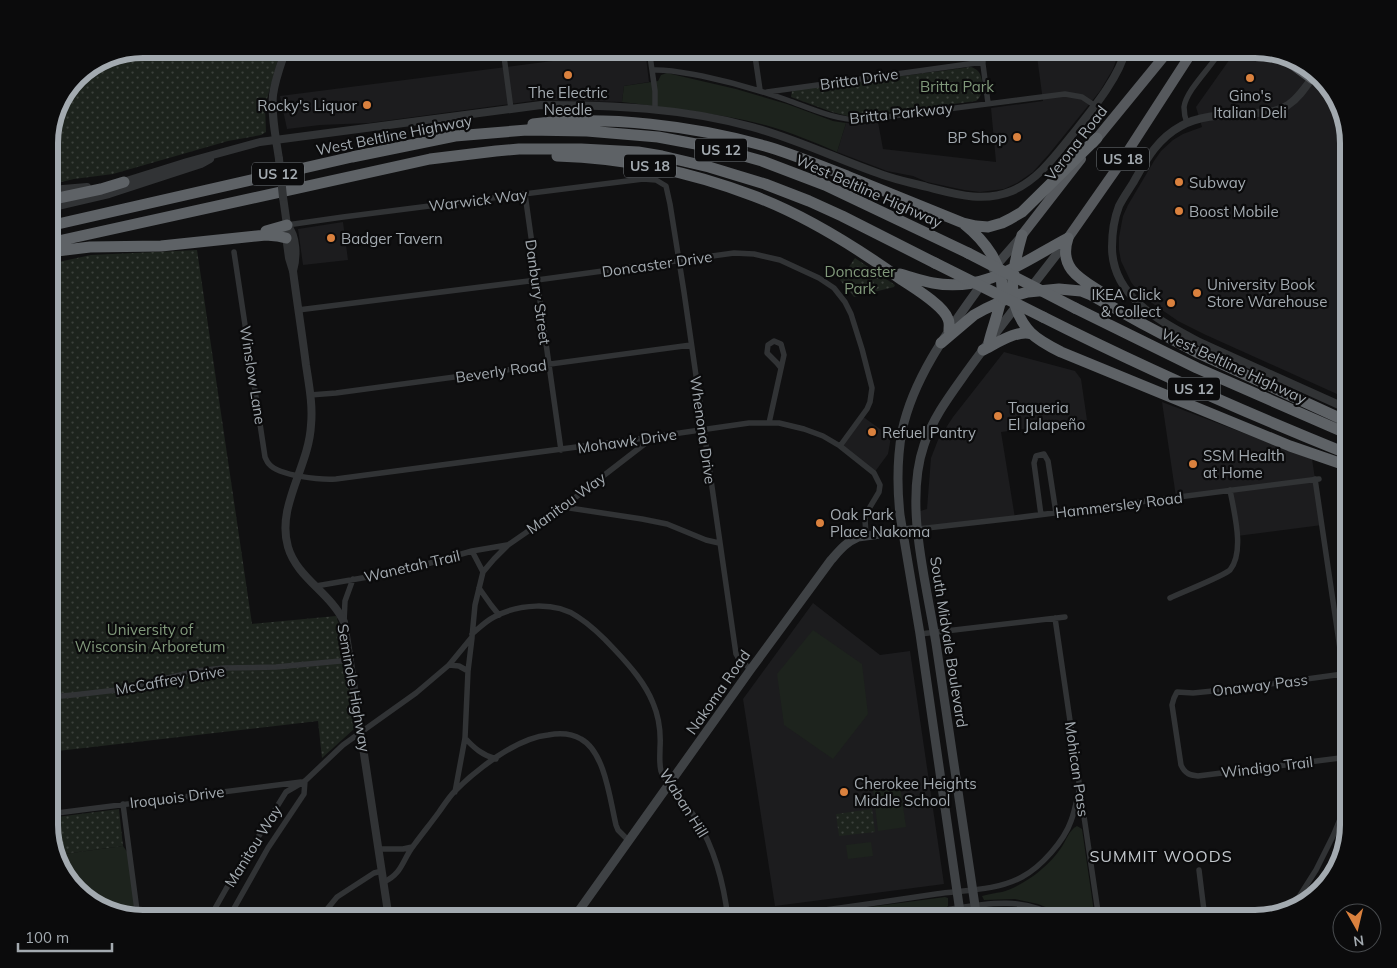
<svg xmlns="http://www.w3.org/2000/svg" width="1397" height="968" font-family="Mulish,sans-serif">
<style>
.built{fill:#1c1c1e}
.green{fill:#1d231d}
.park{fill:url(#park-dots)}
.lines{fill:none;stroke-linecap:round;stroke-linejoin:round}
.minor{stroke:#313335;stroke-width:5.5}
.tertiary{stroke:#313335;stroke-width:8}
.secondary{stroke:#3f4245;stroke-width:9}
.trunk{stroke:#56595d;stroke-width:10}
.motorway{stroke:#5e6266;stroke-width:11}
.tertiary-bridge{stroke:#313335;stroke-width:8}
.motorway-bridge{stroke:#5e6266;stroke-width:11}
.poi-dot{fill:#da813e;stroke:#0b0b0c;stroke-width:2}
.labels{text-anchor:middle;dominant-baseline:central;stroke-width:4.5;stroke-linejoin:round;paint-order:stroke}
.shield{fill:#0b0b0c;stroke:#757a7f;stroke-width:1}
.shield-label{font-size:14px;font-weight:bold;fill:#a3aab0}
.street-label{font-size:15px;fill:#a3aab0;stroke:#0b0b0c}
.park-label{font-size:15px;fill:#81997b;stroke:#0b0b0c}
.poi-label{font-size:15px;fill:#a3aab0;stroke:#0b0b0c;text-anchor:start}
.neighbourhood-label{font-size:16px;letter-spacing:1px;fill:#c3c8cd;stroke:#0b0b0c}
.rim{fill:none;stroke:#a3aab0;stroke-width:6}
</style>
<defs>
<pattern id="park-dots" width="8" height="8" patternUnits="userSpaceOnUse" patternTransform="scale(1.25)"><rect width="8" height="8" fill="#1d231d"/><path d="M2 2h.1M6 6h.1" fill="none" stroke="#3b403b" stroke-width="1.8" stroke-linecap="round"/></pattern>
</defs>
<rect width="100%" height="100%" fill="#101011"/>
<path class="built" d="M 645,49 L 649,82 L 624,86 L 622,102 L 539,100 L 369,123 L 320,125 L 287,129 L 280,96 Z
M 1036,49 L 1119,49 L 1117,57 L 1113,69 L 1100,91 L 1049,154 L 1033,172 L 1017,183 L 1004,189 L 980,192 L 964,190 L 927,182 L 913,176 L 887,171 L 837,152 L 846,123 L 863,124 L 878,122 L 883,149 L 996,162 L 991,108 L 1043,101 Z
M 1237,49 L 1254,49 L 1307,65 L 1338,101 L 1348,143 L 1348,399 L 1206,335 L 1178,321 L 1152,303 L 1140,294 L 1131,282 L 1121,261 L 1119,250 L 1119,237 L 1123,216 L 1128,205 L 1154,161 L 1161,151 L 1173,140 L 1183,134 L 1202,127 L 1196,107 Z
M 343,222 L 348,260 L 303,265 L 298,229 Z
M 1004,352 L 1075,371 L 1081,379 L 1087,420 L 1001,432 L 1015,518 L 918,529 L 917,512 L 927,509 L 931,458 L 938,440 L 953,417 Z
M 1162,402 L 1312,459 L 1322,525 L 1237,536 L 1230,490 L 1176,497 Z
M 862,416 L 891,437 L 888,454 L 874,473 L 840,446 Z
M 813,603 L 880,655 L 910,651 L 944,884 L 775,906 L 743,699 Z"/>
<path class="green" d="M 667,73 L 736,89 L 787,104 L 833,121 L 846,123 L 837,152 C 814,142 790,132 765,125 C 718,113 670,108 622,102 L 624,86 L 658,81 L 661,75 Z
M 813,630 L 862,664 L 868,714 L 833,759 L 784,725 L 777,674 Z
M 900,786 L 906,827 L 878,831 L 873,789 Z
M 1077,826 L 1082,829 L 1095,919 L 1068,919 L 1058,912 L 1038,904 L 1015,899 L 984,900 L 982,896 C 989,894 995,893 1002,892 C 1025,885 1048,867 1061,848 C 1066,841 1069,830 1077,826 Z
M 871,842 L 873,856 L 848,859 L 846,845 Z
M 123,846 L 130,856 L 138,918 L 90,903 L 61,872 L 56,855 Z
M 945,897 L 948,898 L 948,906 L 946,908 L 859,919 L 779,919 Z"/>
<path class="park" d="M 143,49 L 281,49 L 265,106 L 266,132 L 261,135 L 228,141 L 113,174 L 74,179 L 49,185 L 49,137 L 77,76 L 107,56 Z
M 971,67 C 974,68 976,69 978,71 C 984,78 984,96 976,101 L 870,115 L 847,116 L 832,112 L 791,97 L 792,91 L 796,90 Z
M 197,250 L 252,624 L 336,616 L 342,633 L 354,725 L 354,729 L 322,758 L 318,721 L 49,752 L 49,264 L 91,255 Z
M 855,258 L 895,285 L 894,287 L 854,297 L 840,280 Z
M 119,809 L 123,846 L 56,855 L 49,831 L 49,818 Z
M 872,809 L 875,832 L 839,836 L 836,814 Z"/>
<g class="lines">
<path class="minor" d="M 503,49 L 511,109
M 649,49 L 655,91 L 655,109
M 754,49 L 760,90
M 981,49 L 988,103
M 652,70 C 669,69 685,73 702,76 C 731,82 759,90 787,100 C 812,109 835,120 862,120 L 1065,94 L 1082,97 L 1094,105
M 767,92 L 983,62
M 1187,123 C 1185,118 1184,113 1184,107 C 1186,92 1206,72 1215,59
M 525,194 L 561,450
M 287,225 L 343,217 L 643,179 L 656,180 L 666,186 L 670,204 L 684,292 L 736,654 L 740,661 L 751,669
M 234,252 L 265,457 C 266,459 267,462 269,464 C 279,476 321,480 336,479 L 652,437 L 749,423 L 779,423 L 804,429 L 823,436 L 840,446 L 874,473 L 880,485 L 879,492 L 867,512 L 865,519 L 866,536
M 298,310 L 537,280 L 734,253 L 754,254 L 780,260 L 819,278 L 834,288 L 845,302 L 851,314 L 862,349 L 872,388 L 870,402 L 867,409 L 840,446
M 310,395 L 336,393 L 691,345
M 769,423 L 784,355 L 781,344 L 774,341 L 768,345 L 767,353 L 777,363 L 781,368
M 1315,479 L 1348,703
M 563,507 L 642,519 L 667,524 L 706,540 L 719,543
M 1041,515 L 1034,463 L 1036,456 L 1044,454 L 1048,461 L 1056,513
M 918,529 L 1015,518 L 1319,479
M 472,551 L 483,572
M 316,586 L 391,573 L 413,568 L 472,551 L 507,545
M 479,588 L 491,605 L 499,615
M 1170,598 C 1180,593 1224,576 1230,570 C 1245,552 1234,512 1230,490
M 1055,618 L 1099,919
M 344,622 L 345,601 L 353,579
M 472,634 C 479,628 486,621 494,617 C 518,604 555,601 578,617 C 592,626 604,638 615,650 C 630,666 645,683 653,703 C 659,717 661,732 660,748 C 660,756 659,763 661,771 L 663,776 C 674,790 687,805 697,820 C 715,850 724,884 728,919
M 920,634 L 1065,617
M 449,665 L 459,666 L 468,671
M 1343,674 L 1233,689 L 1193,693 L 1177,692 L 1174,698 L 1172,705 L 1181,765 C 1185,774 1190,775 1198,776 L 1348,757
M 49,697 L 73,695 L 117,690 L 197,671 L 223,668 L 276,667 L 351,660
M 465,738 C 474,748 482,755 496,759
M 455,792 L 465,738 L 468,671 L 472,638
M 123,804 L 138,918
M 49,814 L 301,782
M 379,849 L 403,849 L 412,847
M 1199,870 L 1205,919
M 384,882 C 403,873 402,860 414,845 C 422,834 431,823 439,812 C 444,805 449,797 455,791 C 477,769 517,738 548,735 C 559,733 571,733 581,739 C 605,752 610,800 616,825 L 618,830 L 629,841
M 1290,911 L 1316,870 L 1333,836 L 1348,800
M 209,919 L 226,889 L 286,792 L 305,781 L 343,745 L 416,693 L 449,665 L 472,637 L 475,605 L 483,572 L 494,559 L 508,545 L 563,507 L 651,439
M 228,919 L 268,848 L 304,794 L 305,781
M 319,919 L 337,897 L 374,873 L 382,871
M 764,919 L 777,916 C 830,910 883,902 936,894 C 964,890 996,891 1022,877 C 1041,867 1064,841 1071,821 C 1075,810 1077,798 1080,787
M 879,919 C 901,916 923,913 945,910 C 982,904 1025,895 1058,919"/>
<path class="tertiary" d="M 1315,74 C 1307,85 1299,98 1288,105 C 1278,112 1266,112 1255,113 C 1231,115 1202,114 1181,126 C 1157,139 1146,160 1133,183 C 1128,191 1123,198 1119,206 C 1114,219 1112,233 1112,247 C 1112,297 1160,321 1199,342 L 1348,409
M 279,159 C 276,138 271,116 273,95 C 275,79 281,64 286,49
M 120,183 L 187,162 L 260,142 L 541,105 C 612,105 683,108 752,127 C 797,139 839,160 883,175 C 897,180 912,183 927,187 C 955,194 983,203 1012,191 C 1038,180 1055,156 1072,135 C 1091,111 1119,78 1126,49
M 49,192 L 63,189 L 87,187
M 283,197 L 287,225 L 286,236 L 289,258 L 293,271 C 297,302 302,333 306,365 C 309,385 313,405 311,425 C 309,467 276,506 288,547 C 297,578 331,593 344,622 L 389,919
M 49,208 L 109,194 L 201,164 L 210,159
M 287,225 C 297,236 297,257 293,271"/>
<path class="secondary" d="M 993,269 L 1021,237
M 1029,290 L 1067,241
M 573,919 L 751,669 L 831,560 C 839,551 846,542 858,537 L 918,529
M 961,919 L 920,634 L 900,515 C 897,487 897,459 902,431 C 914,375 951,327 984,281
M 977,919 C 964,830 951,740 937,650 C 928,587 903,506 924,445 C 933,417 951,394 968,370 C 984,348 1001,326 1018,304"/>
<path class="trunk" d="M 1282,57 L 1312,79
M 1093,143 L 1170,49
M 1022,235 L 1081,159
M 1068,238 L 1117,168 L 1194,49"/>
<path class="motorway" d="M 533,124 C 607,115 695,126 765,146 C 793,154 820,166 847,176 C 886,192 924,207 963,223 L 976,226 L 988,227 L 1002,223 L 1010,219 L 1022,212 L 1097,138
M 557,156 C 624,158 691,172 754,196 C 807,216 856,247 902,280 C 914,288 943,305 948,319 C 950,323 949,326 949,330
M 49,200 L 101,189 L 124,182
M 964,224 C 984,240 1004,265 1002,293 C 1000,309 993,326 989,342
M 49,226 L 352,157 L 455,136 L 527,130 L 587,131 L 658,137 L 712,147 L 762,161 L 825,185 L 968,253
M 266,231 L 287,225
M 1022,235 C 1012,270 1004,304 1031,333 C 1039,341 1051,347 1061,352 L 1290,446 L 1348,466
M 1068,238 C 1057,271 1085,281 1107,296
M 49,243 L 430,159 L 496,151 L 519,149 L 581,149 L 638,152 L 662,156 L 709,167 L 765,184 L 809,201 L 842,216 L 935,263
M 49,252 L 90,247 L 161,246 L 266,235 L 277,236 L 286,238
M 900,274 C 911,277 922,281 933,283 C 986,293 1024,261 1068,238
M 1075,308 L 1197,368 L 1348,434
M 1043,317 C 1142,367 1244,412 1348,454
M 941,343 L 974,315 L 985,309 L 1013,296 L 1028,292 L 1059,289 L 1081,291 L 1091,295 L 1143,324 L 1196,352 L 1348,422
M 983,350 C 997,343 1018,329 1032,334"/>
<path class="tertiary-bridge" d="M 279,159 L 283,197"/>
<path class="motorway-bridge" d="M 968,253 L 1075,308
M 935,263 L 1043,317"/>
</g>
<g class="poi-dot">
<circle cx="568" cy="75" r="5"/>
<circle cx="1250" cy="78" r="5"/>
<circle cx="367" cy="105" r="5"/>
<circle cx="1017" cy="137" r="5"/>
<circle cx="1179" cy="182" r="5"/>
<circle cx="1179" cy="211" r="5"/>
<circle cx="331" cy="238" r="5"/>
<circle cx="1197" cy="293" r="5"/>
<circle cx="1171" cy="303" r="5"/>
<circle cx="998" cy="416" r="5"/>
<circle cx="872" cy="432" r="5"/>
<circle cx="1193" cy="464" r="5"/>
<circle cx="820" cy="523" r="5"/>
<circle cx="844" cy="792" r="5"/>
</g>
<g class="labels">
<g class="shield">
<rect x="695" y="138.5" width="52" height="23" rx="4"/>
<rect x="1097" y="147.5" width="52" height="23" rx="4"/>
<rect x="624" y="154.5" width="52" height="23" rx="4"/>
<rect x="252" y="162.5" width="52" height="23" rx="4"/>
<rect x="1168" y="377.5" width="52" height="23" rx="4"/>
</g>
<g class="shield-label">
<text x="721" y="150">US 12</text>
<text x="1123" y="159">US 18</text>
<text x="650" y="166">US 18</text>
<text x="278" y="174">US 12</text>
<text x="1194" y="389">US 12</text>
</g>
<g class="street-label">
<text transform="translate(859 79) rotate(-8)">Britta Drive</text>
<text transform="translate(901 113) rotate(-6)">Britta Parkway</text>
<text transform="translate(394 135) rotate(-11)">West Beltline Highway</text>
<text transform="translate(1076 143) rotate(-52)">Verona Road</text>
<text transform="translate(869 191) rotate(24)">West Beltline Highway</text>
<text transform="translate(478 200) rotate(-7)">Warwick Way</text>
<text transform="translate(657 264) rotate(-8)">Doncaster Drive</text>
<text transform="translate(538 292) rotate(82)">Danbury Street</text>
<text transform="translate(1234 366) rotate(25)">West Beltline Highway</text>
<text transform="translate(501 371) rotate(-8)">Beverly Road</text>
<text transform="translate(253 375) rotate(81)">Winslow Lane</text>
<text transform="translate(703 430) rotate(82)">Whenona Drive</text>
<text transform="translate(627 441) rotate(-8)">Mohawk Drive</text>
<text transform="translate(566 503) rotate(-36)">Manitou Way</text>
<text transform="translate(1119 505) rotate(-7)">Hammersley Road</text>
<text transform="translate(412 566) rotate(-13)">Wanetah Trail</text>
<text transform="translate(949 642) rotate(81)">South Midvale Boulevard</text>
<text transform="translate(170 680) rotate(-10)">McCaffrey Drive</text>
<text transform="translate(1260 685) rotate(-7)">Onaway Pass</text>
<text transform="translate(354 688) rotate(80)">Seminole Highway</text>
<text transform="translate(718 692) rotate(-55)">Nakoma Road</text>
<text transform="translate(1267 767) rotate(-7)">Windigo Trail</text>
<text transform="translate(1077 769) rotate(82)">Mohican Pass</text>
<text transform="translate(177 797) rotate(-7)">Iroquois Drive</text>
<text transform="translate(684 803) rotate(58)">Waban Hill</text>
<text transform="translate(253 846) rotate(-58)">Manitou Way</text>
</g>
<g class="park-label">
<text x="957" y="86">Britta Park</text>
<text x="860" y="271">Doncaster<tspan x="860" dy="17">Park</tspan></text>
<text x="150" y="629">University of<tspan x="150" dy="17">Wisconsin Arboretum</tspan></text>
</g>
<g class="poi-label">
<text x="568" y="92" text-anchor="middle">The Electric<tspan x="568" dy="17">Needle</tspan></text>
<text x="1250" y="95" text-anchor="middle">Gino's<tspan x="1250" dy="17">Italian Deli</tspan></text>
<text x="357" y="105" text-anchor="end">Rocky's Liquor</text>
<text x="1007" y="137" text-anchor="end">BP Shop</text>
<text x="1189" y="182">Subway</text>
<text x="1189" y="211">Boost Mobile</text>
<text x="341" y="238">Badger Tavern</text>
<text x="1207" y="284">University Book<tspan x="1207" dy="17">Store Warehouse</tspan></text>
<text x="1161" y="294" text-anchor="end">IKEA Click<tspan x="1161" dy="17">&amp; Collect</tspan></text>
<text x="1008" y="407">Taqueria<tspan x="1008" dy="17">El Jalapeño</tspan></text>
<text x="882" y="432">Refuel Pantry</text>
<text x="1203" y="455">SSM Health<tspan x="1203" dy="17">at Home</tspan></text>
<text x="830" y="514">Oak Park<tspan x="830" dy="17">Place Nakoma</tspan></text>
<text x="854" y="783">Cherokee Heights<tspan x="854" dy="17">Middle School</tspan></text>
</g>
<g class="neighbourhood-label">
<text x="1161" y="856">SUMMIT WOODS</text>
</g>
</g>
<path d="M0 0H1397V968H0ZM143 58H1255A85 85 0 0 1 1340 143V825A85 85 0 0 1 1255 910H143A85 85 0 0 1 58 825V143A85 85 0 0 1 143 58Z" fill="#0b0b0c" fill-rule="evenodd"/>
<path class="rim" d="M143 58H1255A85 85 0 0 1 1340 143V825A85 85 0 0 1 1255 910H143A85 85 0 0 1 58 825V143A85 85 0 0 1 143 58Z"/>
<g transform="translate(1357 928) rotate(172)"><circle r="24" fill="#0b0b0c" stroke="#484b4e"/>
<path d="M0-4L9 19L0 12L-9 19Z" fill="#da813e"/>
<text y="-8" font-size="14" font-weight="bold" text-anchor="middle" fill="#a3aab0">N</text>
</g>
<path d="M18 943v8h94v-8" fill="none" stroke="#a3aab0" stroke-width="2.5"/>
<text x="25" y="943" font-size="15" fill="#a3aab0" stroke="#0b0b0c" stroke-width="4" paint-order="stroke">100 m</text>
</svg>
